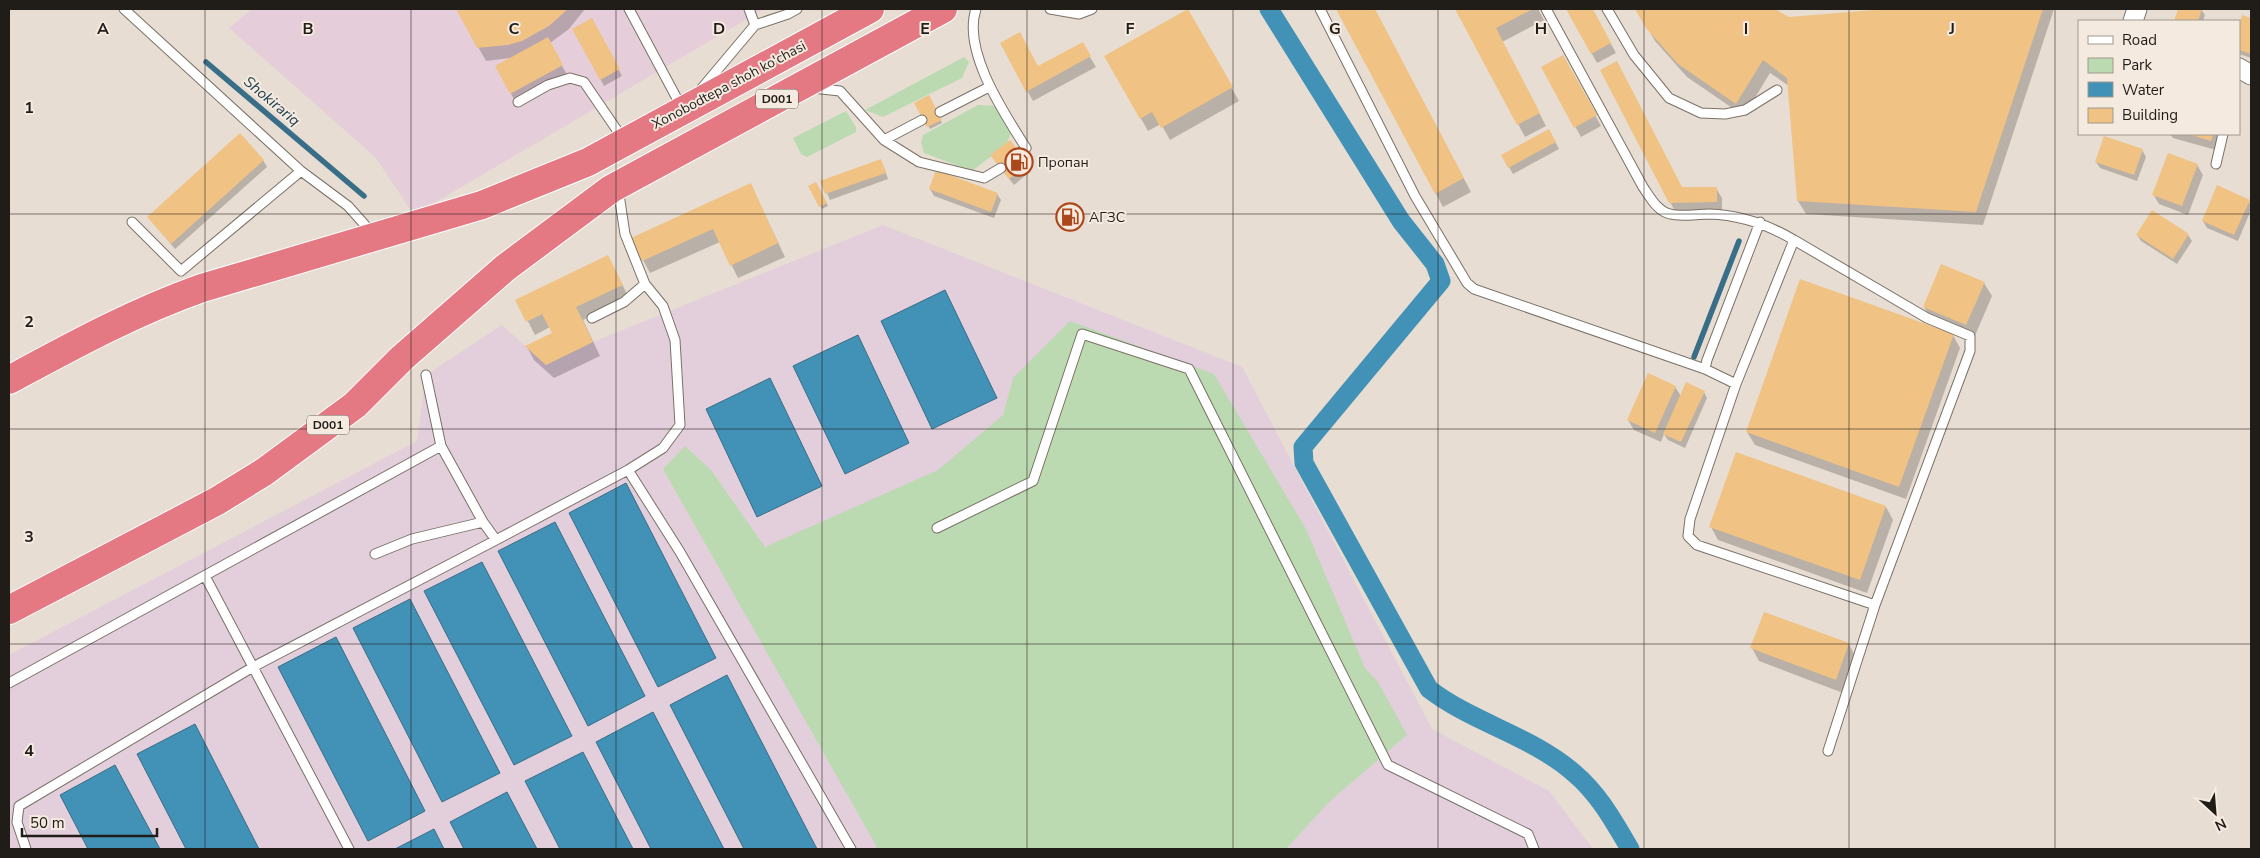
<svg xmlns="http://www.w3.org/2000/svg" width="2260" height="858" font-family="'Nunito Sans',sans-serif">
<style>
.commercial{fill:#e5ced9}
.industrial{fill:#e3cedc}
.green{fill:#bcdab1}
.water{fill:#4291b6;stroke:#386e87}
.shadow{fill:#0003}
.lines{fill:none;stroke-linecap:round;stroke-linejoin:round}
.stream{stroke:#386e87;stroke-width:5.5}
.canal{stroke:#4291b6;stroke-width:19}
.building{fill:#f0c284}
.lane-casing{stroke:#7a7167;stroke-width:11}
.street-casing{stroke:#7a7167;stroke-width:21}
.highway-casing{stroke:#fff;stroke-width:30}
.lane{stroke:#fff;stroke-width:9}
.street{stroke:#fff;stroke-width:19}
.highway{stroke:#e47983;stroke-width:28}
.grid{fill:none;stroke:#201c18;stroke-width:1;stroke-opacity:0.55}
.labels{text-anchor:middle;dominant-baseline:central;stroke-width:4;stroke-linejoin:round;paint-order:stroke}
.shield{fill:#f5eadf;stroke:#605a54;stroke-width:1}
.shield-label{font-size:12px;font-weight:bold;fill:#201c18}
.street-label{font-size:14px;fill:#201c18;stroke:#f5eadf}
.poi-label{font-size:14px;fill:#201c18;stroke:#f5eadf;text-anchor:start}
.water-label{font-size:15px;font-style:italic;fill:#1b3e4f;stroke:#f5eadf}
.grid-label{font-size:16px;text-anchor:middle;font-weight:bold;fill:#201c18;stroke:#f5eadf;stroke-width:4;stroke-linejoin:round;paint-order:stroke}
</style>
<rect width="100%" height="100%" fill="#e8ddd2"/>
<path class="commercial" d="M 252,9 L 764,9 L 414,215 L 375,157 L 229,28 Z"/>
<path class="industrial" d="M 883,225 L 1242,367 L 1432,729 L 1549,791 L 1593,849 L 9,849 L 9,655 L 417,441 L 426,375 L 502,325 L 546,365 L 593,342 Z"/>
<path class="green" d="M 964,57 L 969,62 L 962,78 L 883,117 L 865,110 Z
M 978,105 L 996,106 L 1011,133 L 1006,145 L 972,171 L 924,153 L 921,142 L 923,135 Z
M 846,111 L 856,127 L 856,132 L 807,157 L 801,154 L 793,138 Z
M 1070,321 L 1214,374 L 1306,529 L 1365,668 L 1378,682 L 1407,735 L 1329,802 L 1286,849 L 878,849 L 663,469 L 685,446 L 711,470 L 765,547 L 938,470 L 1003,415 L 1013,378 Z"/>
<path class="water" d="M 945,290 L 997,398 L 932,429 L 881,321 Z
M 858,335 L 909,443 L 845,474 L 793,366 Z
M 770,378 L 822,486 L 757,517 L 706,409 Z
M 626,483 L 716,658 L 658,687 L 569,513 Z
M 555,522 L 645,696 L 588,726 L 498,551 Z
M 482,562 L 572,736 L 514,765 L 424,591 Z
M 410,599 L 500,773 L 442,802 L 353,628 Z
M 336,637 L 425,811 L 368,841 L 278,667 Z
M 727,675 L 817,849 L 744,849 L 670,705 Z
M 653,712 L 724,849 L 651,849 L 596,742 Z
M 195,724 L 259,849 L 186,849 L 137,754 Z
M 583,752 L 633,849 L 560,849 L 525,781 Z
M 115,765 L 160,849 L 88,849 L 60,795 Z
M 507,792 L 537,849 L 464,849 L 450,822 Z
M 434,829 L 444,849 L 395,849 Z"/>
<path class="shadow" d="M 457,9 L 585,9 L 569,29 L 550,43 L 567,75 L 516,103 L 496,66 L 511,58 L 486,61 Z
M 1338,9 L 1374,9 L 1471,192 L 1443,207 Z
M 1457,9 L 1538,9 L 1544,20 L 1502,42 L 1546,126 L 1525,137 Z
M 1567,9 L 1592,9 L 1616,53 L 1597,63 Z
M 1637,9 L 1773,9 L 1788,18 L 1900,9 L 2054,9 L 1983,225 L 1806,214 L 1798,201 L 1789,86 L 1770,73 L 1744,116 L 1687,77 L 1655,41 Z
M 2179,9 L 2201,9 L 2205,15 L 2203,21 L 2175,21 Z
M 1187,10 L 1239,101 L 1170,140 L 1161,124 L 1148,131 L 1106,56 Z
M 2243,17 L 2251,20 L 2251,58 L 2239,54 L 2239,29 Z
M 592,19 L 622,76 L 604,86 L 574,29 Z
M 1001,44 L 1038,68 L 1082,44 L 1096,67 L 1033,101 Z
M 1563,57 L 1601,126 L 1581,137 L 1543,68 Z
M 929,97 L 942,123 L 930,129 L 916,103 Z
M 1549,130 L 1559,149 L 1513,174 L 1502,155 Z
M 2170,134 L 2220,134 L 2216,150 L 2173,138 Z
M 2142,150 L 2146,157 L 2137,181 L 2100,168 L 2096,162 Z
M 263,160 L 267,167 L 175,249 L 148,217 Z
M 996,162 L 1028,165 L 1031,171 L 1014,185 Z
M 2197,165 L 2203,175 L 2188,215 L 2159,204 L 2153,194 Z
M 884,167 L 888,179 L 830,200 L 822,182 Z
M 816,183 L 828,206 L 822,209 L 810,186 Z
M 751,185 L 785,257 L 738,278 L 720,242 L 650,273 L 643,260 Z
M 1716,188 L 1722,198 L 1722,212 L 1676,213 L 1670,202 L 1682,189 Z
M 930,189 L 997,194 L 1001,200 L 994,218 L 934,196 Z
M 2249,200 L 2251,210 L 2238,241 L 2207,228 L 2203,221 Z
M 2137,235 L 2188,235 L 2192,241 L 2177,264 L 2141,241 Z
M 615,270 L 629,298 L 583,320 L 600,356 L 554,378 L 534,360 L 527,347 L 553,334 L 550,327 L 535,335 L 517,300 Z
M 1984,283 L 1992,296 L 1974,338 L 1932,320 L 1924,307 Z
M 1953,335 L 1960,348 L 1906,499 L 1755,445 L 1747,432 Z
M 1675,387 L 1681,396 L 1704,392 L 1707,398 L 1685,448 L 1668,440 L 1664,434 L 1661,442 L 1634,430 L 1628,420 Z
M 1886,507 L 1893,520 L 1867,593 L 1718,540 L 1711,527 Z
M 1765,613 L 1849,644 L 1856,658 L 1843,693 L 1759,661 L 1752,648 Z"/>
<g class="lines">
<path class="stream" d="M 206,62 L 364,196
M 1694,357 L 1739,241"/>
<path class="canal" d="M 1269,9 L 1401,221 L 1435,264 L 1441,281 L 1303,447 L 1304,463 L 1429,689 C 1473,723 1532,736 1574,773 C 1599,794 1614,822 1630,849"/>
</g>
<path class="building" d="M 456,9 L 568,9 L 549,26 L 522,41 L 508,45 L 477,48 Z
M 1188,9 L 1233,87 L 1161,128 L 1152,112 L 1140,119 L 1104,56 Z
M 1336,9 L 1375,9 L 1464,178 L 1435,194 Z
M 1455,9 L 1533,9 L 1496,28 L 1540,113 L 1517,125 Z
M 1566,9 L 1593,9 L 1611,43 L 1591,54 Z
M 1635,9 L 1775,9 L 1789,17 L 1885,9 L 2043,9 L 1976,212 L 1797,201 L 1787,78 L 1763,60 L 1736,104 L 1678,64 L 1646,28 Z
M 2178,9 L 2202,9 L 2198,21 L 2174,21 Z
M 2242,15 L 2251,18 L 2251,54 L 2239,50 L 2239,25 Z
M 592,18 L 620,69 L 600,80 L 572,29 Z
M 1020,32 L 1038,66 L 1083,42 L 1091,56 L 1026,92 L 1000,43 Z
M 548,37 L 563,65 L 510,94 L 495,66 Z
M 1563,55 L 1597,115 L 1574,128 L 1541,67 Z
M 1617,61 L 1682,187 L 1717,187 L 1717,202 L 1669,203 L 1600,70 Z
M 929,95 L 942,120 L 927,127 L 914,103 Z
M 1549,129 L 1556,142 L 1508,168 L 1501,155 Z
M 240,133 L 264,160 L 171,244 L 147,217 Z
M 2188,134 L 2213,134 L 2211,141 Z
M 2104,136 L 2143,149 L 2134,175 L 2095,162 Z
M 1010,140 L 1029,164 L 1009,179 L 990,155 Z
M 2168,153 L 2198,164 L 2182,206 L 2152,195 Z
M 881,159 L 886,173 L 825,194 L 820,181 Z
M 936,170 L 998,193 L 991,212 L 929,189 Z
M 816,182 L 827,203 L 819,207 L 808,186 Z
M 751,183 L 778,243 L 730,266 L 713,229 L 642,261 L 631,238 Z
M 2217,185 L 2250,200 L 2234,235 L 2202,221 Z
M 2152,210 L 2189,234 L 2173,259 L 2136,235 Z
M 608,255 L 623,285 L 576,307 L 593,342 L 546,365 L 525,346 L 552,333 L 542,314 L 526,322 L 515,300 Z
M 1941,264 L 1985,282 L 1966,325 L 1923,307 Z
M 1800,279 L 1954,334 L 1899,487 L 1746,432 Z
M 1648,373 L 1676,386 L 1655,433 L 1627,420 Z
M 1686,382 L 1705,391 L 1681,442 L 1663,434 Z
M 1736,452 L 1886,506 L 1860,580 L 1709,527 Z
M 1764,612 L 1849,643 L 1836,680 L 1750,648 Z"/>
<g class="lines">
<g class="lane-casing">
<path id="lane" d="M 124,9 L 301,171 L 348,206 L 372,233
M 629,9 L 682,108
M 976,9 C 962,51 1004,113 1026,148 L 1020,153
M 1050,9 L 1079,14 L 1092,9
M 1320,9 L 1415,196 L 1467,283 L 1474,289 L 1705,369 L 1736,384 L 1794,240 C 1767,224 1741,215 1709,214 C 1697,214 1681,217 1670,214 C 1657,211 1650,197 1643,187 L 1546,9
M 1607,9 L 1634,55 L 1669,98 L 1701,113 L 1725,114 L 1745,110 L 1777,90
M 755,25 L 788,14 L 797,9
M 702,88 L 755,25 L 749,9
M 812,88 L 840,91 L 884,140 L 919,162 L 984,178 L 1001,168
M 518,102 L 548,85 L 570,78 L 584,82 L 623,139
M 940,112 L 989,87
M 884,140 L 922,120
M 2216,164 L 2223,134
M 132,222 L 181,271 L 301,171
M 1794,240 L 1927,318 L 1970,336 L 1970,351 L 1875,605 L 1828,751
M 592,318 L 624,302 L 645,284 L 625,234 L 618,188
M 1705,369 L 1707,360 L 1760,222
M 426,375 L 441,446 L 483,522 L 496,540 L 628,470 L 680,552 L 851,849
M 1736,384 L 1690,519 L 1688,536 L 1697,545 L 1875,605
M 628,470 L 663,448 L 680,425 L 675,340 L 663,306 L 645,284
M 937,528 L 1033,481 L 1082,334 L 1189,369 L 1388,765 L 1528,834 L 1534,849
M 375,554 L 412,539 L 483,522
M 205,576 L 349,849
M 9,683 L 441,446
M 26,849 L 17,822 L 19,806 L 253,667 L 496,540"/>
</g>
<g class="street-casing">
<path id="street" d="M 2133,21 L 2137,9
M 2239,68 L 2251,75"/>
</g>
<g class="highway-casing">
<path id="highway" d="M 9,380 C 72,346 134,312 202,288 L 482,205 L 588,162 L 870,9
M 9,610 L 217,501 L 264,472 L 355,405 L 402,358 L 505,268 L 611,189 L 943,9"/>
</g>
<use href="#lane" class="lane"/>
<use href="#street" class="street"/>
<use href="#highway" class="highway"/>
</g>
<path class="grid" d="M 205,9 L 205,849M 411,9 L 411,849M 616,9 L 616,849M 822,9 L 822,849M 1027,9 L 1027,849M 1233,9 L 1233,849M 1438,9 L 1438,849M 1644,9 L 1644,849M 1849,9 L 1849,849M 2055,9 L 2055,849M 9,214 L 2251,214M 9,429 L 2251,429M 9,644 L 2251,644"/>
<defs>
<g id="fuel-ring" transform="scale(1.4375)"><circle r="9.5" fill="#f5eadf" stroke="#ac471c" stroke-width="1.5"/><path d="M-5.5-6h7V0h2V4h1.3V-2.5L3-4.5l.8-.8L6-3V5H2.5V1h-1V6h-7ZM-4.2-4.7v3.2H.2V-4.7Z" fill="#ac471c"/></g>
</defs>
<g fill-rule="evenodd">
<use href="#fuel-ring" x="1019" y="162"/>
<use href="#fuel-ring" x="1070" y="217"/>
</g>
<g class="labels">
<g class="shield">
<rect x="756" y="89.5" width="42" height="19" rx="4"/>
<rect x="307" y="415.5" width="42" height="19" rx="4"/>
</g>
<g class="shield-label">
<text x="777" y="99">D001</text>
<text x="328" y="425">D001</text>
</g>
<g class="street-label">
<text transform="translate(729 85) rotate(-28)">Xonobodtepa shoh ko'chasi</text>
</g>
<g class="poi-label">
<text x="1038" y="162">Пропан</text>
<text x="1089" y="217">АГЗС</text>
</g>
<g class="water-label">
<text transform="translate(272 101) rotate(40)">Shokirariq</text>
</g>
</g>
<g class="grid-label">
<text x="103" y="34">A</text>
<text x="308" y="34">B</text>
<text x="514" y="34">C</text>
<text x="719" y="34">D</text>
<text x="925" y="34">E</text>
<text x="1130" y="34">F</text>
<text x="1335" y="34">G</text>
<text x="1541" y="34">H</text>
<text x="1746" y="34">I</text>
<text x="1952" y="34">J</text>
<text x="29" y="113">1</text>
<text x="29" y="327">2</text>
<text x="29" y="542">3</text>
<text x="29" y="756">4</text>
</g>
<rect width="2260" height="858" fill="none" stroke="#201c18" stroke-width="20"/>
<rect x="2078" y="20" width="162" height="115" fill="#f5eadf" stroke="#a0988f"/>
<rect x="2088" y="36" width="25" height="8" fill="#ffffff" stroke="#a0988f"/>
<text x="2122" y="45" font-size="15" fill="#201c18">Road</text>
<rect x="2088" y="58" width="25" height="15" fill="#bcdab1" stroke="#a0988f"/>
<text x="2122" y="70" font-size="15" fill="#201c18">Park</text>
<rect x="2088" y="82" width="25" height="15" fill="#4291b6" stroke="#a0988f"/>
<text x="2122" y="95" font-size="15" fill="#201c18">Water</text>
<rect x="2088" y="108" width="25" height="15" fill="#f0c284" stroke="#a0988f"/>
<text x="2122" y="120" font-size="15" fill="#201c18">Building</text>
<g transform="translate(2215 813) rotate(154)" stroke="#f5eadf" stroke-width="4" paint-order="stroke">
<path d="M0-4L9 19L0 12L-9 19Z" fill="#201c18"/>
<text y="-8" font-size="14" font-weight="bold" text-anchor="middle" fill="#201c18">N</text>
</g>
<path d="M22 828v8h135v-8" fill="none" stroke="#201c18" stroke-width="2.5"/>
<text x="30" y="828" font-size="15" fill="#201c18" stroke="#f5eadf" stroke-width="4" paint-order="stroke">50 m</text>
</svg>
